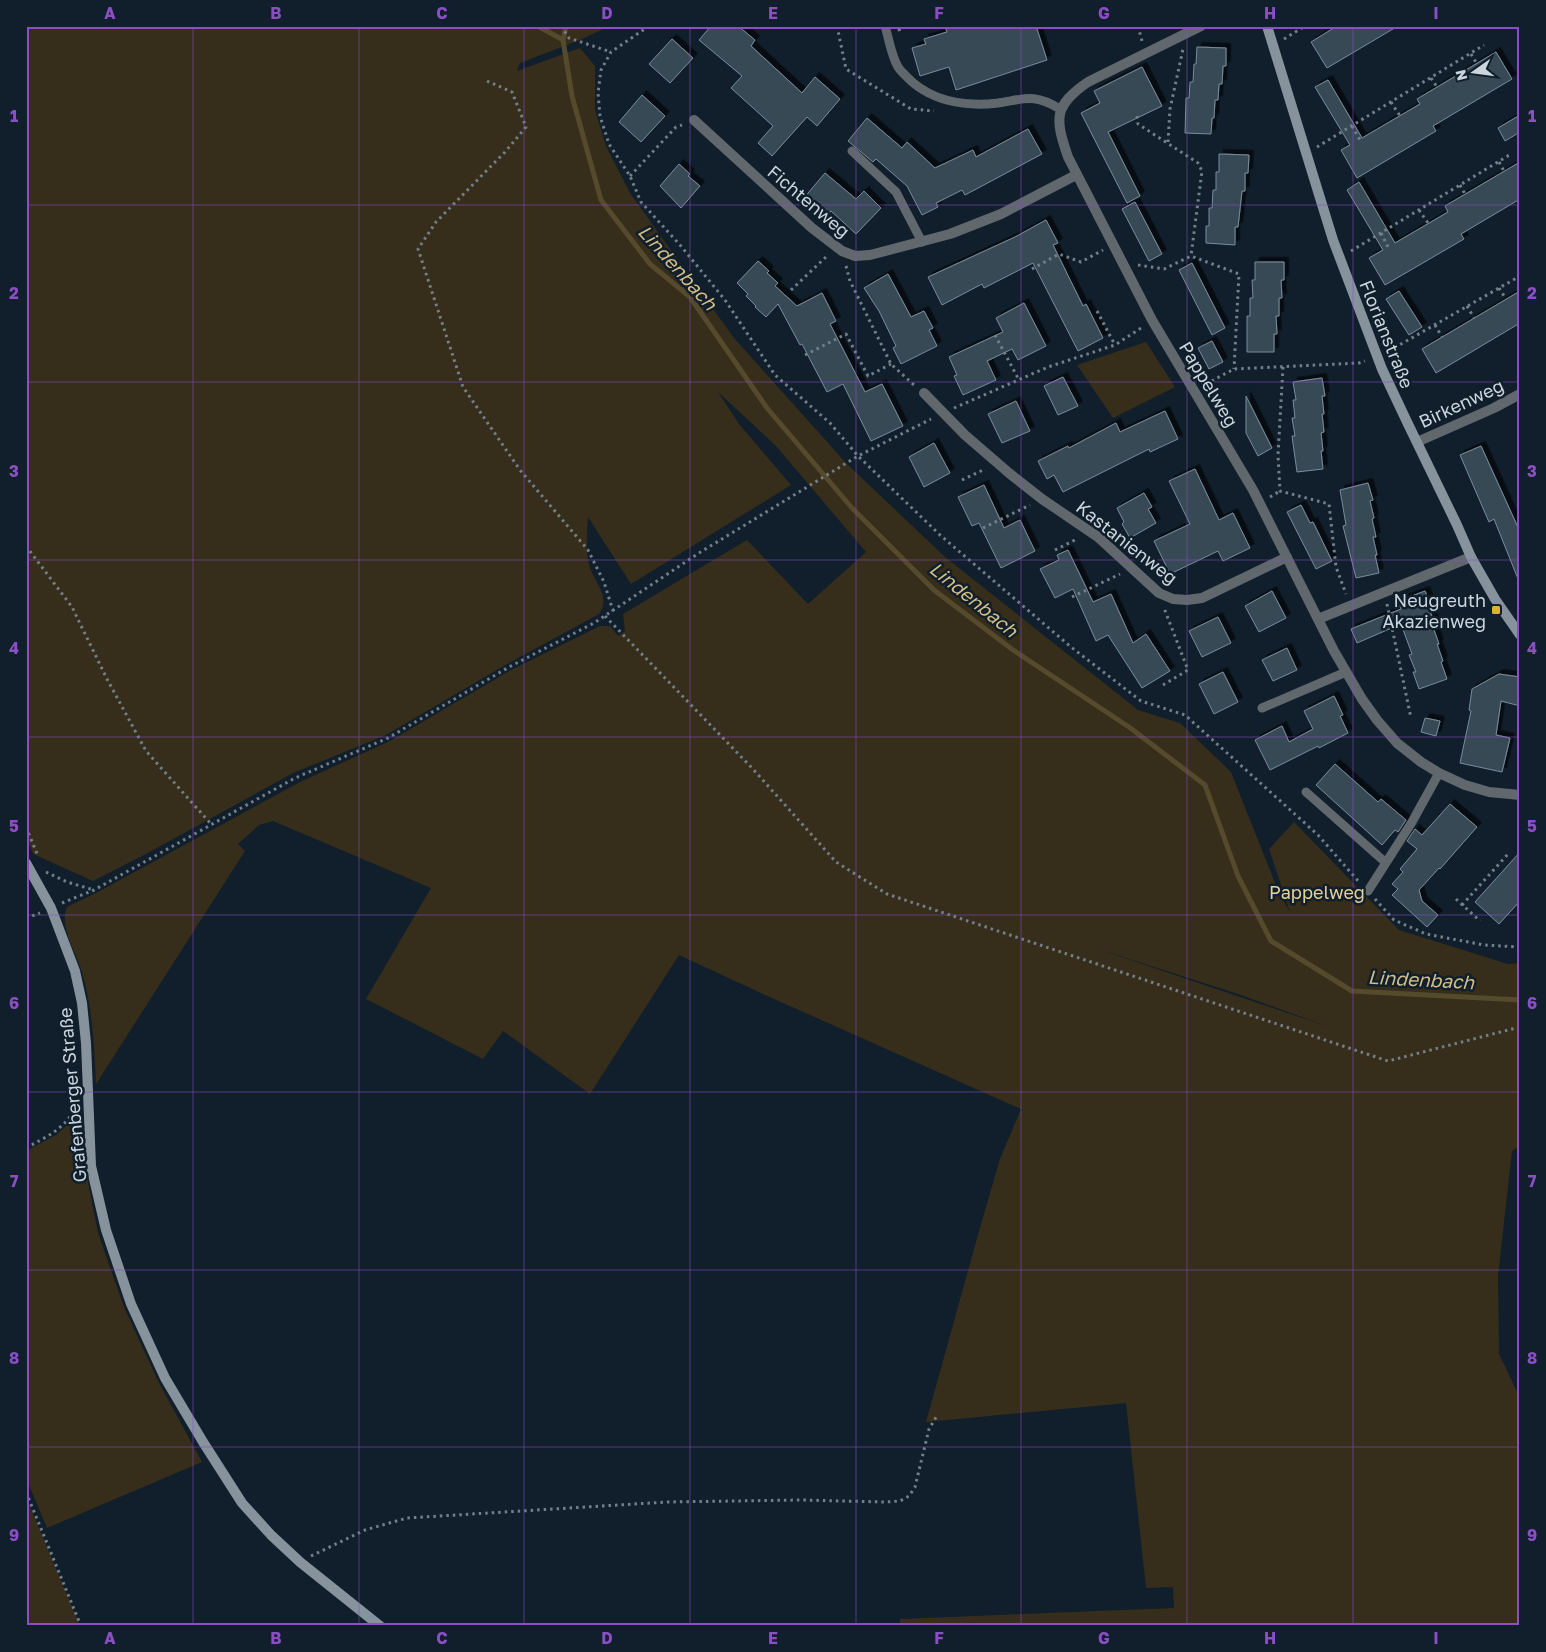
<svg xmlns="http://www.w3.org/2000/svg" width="1546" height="1652" font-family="'Golos Text',sans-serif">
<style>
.green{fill:#362e1b;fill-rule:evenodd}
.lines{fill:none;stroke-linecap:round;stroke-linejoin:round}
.stream{stroke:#564a2c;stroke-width:5}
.building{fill:#394957;stroke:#798c9b;filter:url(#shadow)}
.path{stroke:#738089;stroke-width:3;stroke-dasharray:2.5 4;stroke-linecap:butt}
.lane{stroke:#60686e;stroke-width:9}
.street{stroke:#60686e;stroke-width:10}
.secondary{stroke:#86939d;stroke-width:10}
.grid{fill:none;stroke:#8b4ec5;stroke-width:1;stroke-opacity:0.55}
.poi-dot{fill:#dcb233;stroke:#101f2b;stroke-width:2}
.labels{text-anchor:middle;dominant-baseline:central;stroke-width:5;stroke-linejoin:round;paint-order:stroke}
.street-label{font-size:18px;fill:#cbd5dd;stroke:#101f2b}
.poi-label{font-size:18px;fill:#cbd5dd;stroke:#101f2b;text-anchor:end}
.park-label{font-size:18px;fill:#e6d097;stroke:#101f2b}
.water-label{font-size:19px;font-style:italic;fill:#d3be86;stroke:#101f2b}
.neatline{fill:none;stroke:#8b4ec5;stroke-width:2}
.grid-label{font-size:16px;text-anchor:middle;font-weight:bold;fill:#8b4ec5}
</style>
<defs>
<filter id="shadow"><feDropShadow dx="4.5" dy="-4.5" stdDeviation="0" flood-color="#0009"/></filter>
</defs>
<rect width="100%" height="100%" fill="#101f2b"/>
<path class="green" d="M 26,26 L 610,26 L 580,40 L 520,63 L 517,71 L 580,48 L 595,66 L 595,110 L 606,146 L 630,193 L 734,338 L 847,464 L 945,557 L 1138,710 L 1180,723 L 1231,772 L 1279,893 L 1290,912 L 1269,849 L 1294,822 L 1399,930 L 1508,964 L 1520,963 L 1520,1146 L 1512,1151 L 1498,1276 L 1499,1354 L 1520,1398 L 1520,1626 L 900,1626 L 900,1619 L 1174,1608 L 1173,1587 L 1146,1588 L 1126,1403 L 926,1422 L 981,1224 L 1000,1159 L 1021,1109 L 763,994 L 679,955 L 590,1094 L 503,1031 L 483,1059 L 366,999 L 431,888 L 273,821 L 259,825 L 238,844 L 245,851 L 96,1084 C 94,1046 93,1007 81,969 C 75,950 59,927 67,907 L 96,893 L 300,782 L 390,741 L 511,670 L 600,626 L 610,626 L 618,636 L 625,631 L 623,614 L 747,540 L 808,604 L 866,552 L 776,446 L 718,392 L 739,424 L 791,485 L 631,584 L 588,517 C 587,529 586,554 589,564 C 593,582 612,596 599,614 L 507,664 L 386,735 L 293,773 L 146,854 L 93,881 L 33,854 L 26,836 ZM 1095,948 L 1238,994 L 1329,1027 Z
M 1146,342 L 1175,387 L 1113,418 L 1077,365 Z
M 81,1103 L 85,1167 L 98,1233 L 124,1307 L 158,1381 L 202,1462 L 47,1528 L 26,1478 L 26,1151 L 56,1135 L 73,1120 L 79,1104 Z
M 26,1497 L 80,1626 L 26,1626 Z"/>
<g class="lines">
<path class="stream" d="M 538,26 L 563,40
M 566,26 L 563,40 L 572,96 L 601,200 L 650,264 L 690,297 L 767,408 L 852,508 L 934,590 L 1013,650 L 1129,727 L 1205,785 L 1238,876 L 1271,941 L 1352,991 L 1520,1000"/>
</g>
<path class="building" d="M 711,26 L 738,26 L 755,40 L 751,46 L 802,93 L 815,77 L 840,99 L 817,126 L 807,117 L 772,156 L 758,143 L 773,126 L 731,88 L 742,76 L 699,40 Z
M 945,26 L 1036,26 L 1047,60 L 956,90 L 949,67 L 920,76 L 912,48 L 926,44 L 924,39 L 947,32 Z
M 1337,26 L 1398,26 L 1327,68 L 1311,42 Z
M 672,39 L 693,58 L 670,83 L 649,64 Z
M 1197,47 L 1226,48 L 1226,66 L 1223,66 L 1222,84 L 1219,84 L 1218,100 L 1215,100 L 1214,118 L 1212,118 L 1211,134 L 1185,133 L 1186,98 L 1189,98 L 1190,82 L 1193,82 L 1194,64 L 1196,64 Z
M 1496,52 L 1512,79 L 1433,126 L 1436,131 L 1357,178 L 1341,150 L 1350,145 L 1315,87 L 1328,80 L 1362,138 L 1420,104 L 1417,99 Z
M 1142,67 L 1162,106 L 1108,132 L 1140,196 L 1127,203 L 1081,113 L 1100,103 L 1094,91 Z
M 642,95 L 665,116 L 641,142 L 619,122 Z
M 1520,115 L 1520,132 L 1505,141 L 1498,128 Z
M 867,118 L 902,148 L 907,142 L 935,168 L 973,150 L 976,157 L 1028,129 L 1042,154 L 965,195 L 962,190 L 936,203 L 938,207 L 922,215 L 907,186 L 876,159 L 873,162 L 848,141 Z
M 1219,154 L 1249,155 L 1248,173 L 1245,173 L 1245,191 L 1242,191 L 1238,227 L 1235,227 L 1235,245 L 1206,243 L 1206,226 L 1209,226 L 1209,208 L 1212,208 L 1213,190 L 1216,190 L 1216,172 L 1219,172 Z
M 1520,162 L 1520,199 L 1461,234 L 1464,239 L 1385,285 L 1369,258 L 1383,250 L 1347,190 L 1359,182 L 1395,243 L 1448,212 L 1445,206 Z
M 679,164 L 690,174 L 688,176 L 700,186 L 681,208 L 660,186 Z
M 825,173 L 856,199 L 864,191 L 881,208 L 856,234 L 831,211 L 826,217 L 803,199 Z
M 1135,202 L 1162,254 L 1149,261 L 1122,209 Z
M 1046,220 L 1058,243 L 1053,245 L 1083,306 L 1086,304 L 1103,338 L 1078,351 L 1033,263 L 984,288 L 982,284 L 942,305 L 928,277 L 1015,237 Z
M 758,261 L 769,271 L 767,273 L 778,283 L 775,286 L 797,306 L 822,293 L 836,321 L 830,324 L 865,392 L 882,384 L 903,426 L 871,441 L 843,384 L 827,392 L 802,344 L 800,345 L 778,304 L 766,317 L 755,307 L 756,306 L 746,296 L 748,294 L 737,283 Z
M 1255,262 L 1284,262 L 1284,280 L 1281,280 L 1282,298 L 1279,298 L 1279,316 L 1276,316 L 1277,334 L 1274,334 L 1274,352 L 1247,352 L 1247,316 L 1250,316 L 1250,298 L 1253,298 L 1252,280 L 1255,280 Z
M 1192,263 L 1225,328 L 1212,335 L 1179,270 Z
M 888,274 L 911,317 L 924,311 L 933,328 L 929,330 L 937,346 L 901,364 L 893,348 L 896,346 L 879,311 L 864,288 Z
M 1399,291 L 1422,327 L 1409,335 L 1386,299 Z
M 1520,291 L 1520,323 L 1436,373 L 1422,349 Z
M 1024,303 L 1046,346 L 1018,360 L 1012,349 L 987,361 L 996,380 L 963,395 L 954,376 L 957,375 L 949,357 L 1003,332 L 996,318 Z
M 1212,341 L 1223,362 L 1209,369 L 1198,348 Z
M 1063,377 L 1078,406 L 1058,415 L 1044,386 Z
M 1322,378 L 1325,396 L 1322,396 L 1324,414 L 1322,414 L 1324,432 L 1321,433 L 1323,451 L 1321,451 L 1323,469 L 1297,472 L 1292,436 L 1295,436 L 1292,418 L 1295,418 L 1293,400 L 1296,400 L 1293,382 Z
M 1246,396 L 1272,448 L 1258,456 L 1246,433 Z
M 1016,401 L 1030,431 L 1002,443 L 988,414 Z
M 1165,411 L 1178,439 L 1150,452 L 1149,449 L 1063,492 L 1054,475 L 1047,479 L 1038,461 L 1068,446 L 1069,448 L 1116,423 L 1120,432 Z
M 934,443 L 950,473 L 924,487 L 909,457 Z
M 1481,446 L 1520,532 L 1520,584 L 1494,519 L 1489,522 L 1460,455 Z
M 1195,469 L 1219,520 L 1233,513 L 1250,548 L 1223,561 L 1218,551 L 1170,574 L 1154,541 L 1190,524 L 1169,481 Z
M 1368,483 L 1373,500 L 1370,501 L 1374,518 L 1372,519 L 1376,537 L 1373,537 L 1377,555 L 1375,555 L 1379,573 L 1356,578 L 1343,526 L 1346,525 L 1340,490 Z
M 984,485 L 1004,528 L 1020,520 L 1035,551 L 1001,568 L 979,523 L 972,526 L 958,497 Z
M 1144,493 L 1152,507 L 1148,509 L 1156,523 L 1130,538 L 1122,524 L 1124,522 L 1117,508 Z
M 1301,505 L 1310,523 L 1313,522 L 1332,561 L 1316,569 L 1287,512 Z
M 1068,550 L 1093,602 L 1111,594 L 1133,643 L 1146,634 L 1170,671 L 1142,688 L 1108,635 L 1096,641 L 1073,589 L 1055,598 L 1040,569 L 1059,560 L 1057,555 Z
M 1272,591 L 1286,618 L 1259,632 L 1245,606 Z
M 1425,591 L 1432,608 L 1429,609 L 1436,626 L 1433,627 L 1439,644 L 1437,644 L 1443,661 L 1441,662 L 1447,679 L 1419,689 L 1413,672 L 1416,672 L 1409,655 L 1412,654 L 1401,624 L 1357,643 L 1351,629 L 1401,609 L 1398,601 Z
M 1218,617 L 1231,643 L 1202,657 L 1189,631 Z
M 1287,648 L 1297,670 L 1273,681 L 1262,660 Z
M 1223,672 L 1238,702 L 1214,714 L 1199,684 Z
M 1499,674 L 1520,677 L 1520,706 L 1501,701 L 1496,735 L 1510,738 L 1502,772 L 1460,763 L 1471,711 L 1469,710 L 1472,689 Z
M 1334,696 L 1343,715 L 1340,716 L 1348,733 L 1319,748 L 1318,746 L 1270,770 L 1255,740 L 1282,726 L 1289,742 L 1313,729 L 1304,711 Z
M 1425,718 L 1440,721 L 1436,736 L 1421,732 Z
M 1335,764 L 1378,802 L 1381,799 L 1406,820 L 1398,832 L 1395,830 L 1382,845 L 1316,785 Z
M 1450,804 L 1477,827 L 1440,869 L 1439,868 L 1419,890 L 1422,901 L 1438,915 L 1427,927 L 1392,895 L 1398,889 L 1392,884 L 1403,872 L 1400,869 L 1417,849 L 1407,841 L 1415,829 L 1422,835 Z
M 1520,852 L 1520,901 L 1499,924 L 1475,902 Z"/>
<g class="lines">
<path class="path" d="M 561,26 L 569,38 L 611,52
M 649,26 L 611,52 L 601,70 L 598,93 L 600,116 L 609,144 L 630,176 L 641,202 L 680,245 L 725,300 L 775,375 L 830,423 L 858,456 L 940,535 L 1071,647 L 1141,701 L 1185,715 L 1318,835 L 1359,882
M 837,26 L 846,69 L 911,109 L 934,111
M 1138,26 L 1142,41
M 1327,26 L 1330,30
M 900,31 L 899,29 L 909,26
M 1284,39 L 1305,26
M 1471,54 L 1477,64
M 1431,78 L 1437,87
M 487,81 L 512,92 L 526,127 L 505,152 L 436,222 L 418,249 L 463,387 L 520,470 L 588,550 L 604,582 L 613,611
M 1391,102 L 1400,116
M 1137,116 L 1138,124 L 1198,163 L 1202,171 L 1191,256
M 1352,126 L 1360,140
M 1168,142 L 1170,109 L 1183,49
M 1317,147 L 1484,45
M 1499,162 L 1504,171
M 630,176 L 676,127 L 682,125
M 1460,185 L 1465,194
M 1419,210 L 1428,223
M 1381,233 L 1388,247
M 1351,251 L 1511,154
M 1138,265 L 1164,269 L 1191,256 L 1239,274 L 1234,369
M 846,266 L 850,281 L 891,364 L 914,385
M 1032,269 L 1059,254 L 1081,262 L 1103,250
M 1499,288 L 1506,299
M 791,290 L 827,256
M 1467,306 L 1474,318
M 1097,311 L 1115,345
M 1435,325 L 1442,337
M 995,335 L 1019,380
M 1389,351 L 1520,276
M 805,355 L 846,334 L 868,376 L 891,364
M 1283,367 L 1278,455 L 1280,491 L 1329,504 L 1336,567 L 1346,594
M 1206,384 L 1234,369 L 1359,363 L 1365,361
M 954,408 L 1048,367 L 1115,345 L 1141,328
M 962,480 L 985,469
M 1270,497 L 1280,491
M 983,528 L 1030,505
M 26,546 L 72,607 L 107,679 L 146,751 L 211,824
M 1055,550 L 1077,539
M 1072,597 L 1120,574
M 1387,604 L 1411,718
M 605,616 L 752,768 L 836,862 L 887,894 L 1388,1061 L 1520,1027
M 1163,685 L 1188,670 L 1164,608
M 26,827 L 38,856
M 46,872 L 67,882 L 94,890
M 1375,899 L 1394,920 L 1426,934 L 1484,945 L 1520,947
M 1456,899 L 1480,921
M 62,903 L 94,890 L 295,778 L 388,738 L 509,667 L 594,623 L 699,553 L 858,456 L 931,419
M 1462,905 L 1508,854
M 26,918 L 40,913
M 26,1148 C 46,1137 65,1129 75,1108
M 26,1492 L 81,1626
M 311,1556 L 365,1530 L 407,1518 L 667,1502 L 801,1500 L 885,1502 L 900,1501 L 909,1496 L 915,1487 L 929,1429 L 938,1414"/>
<path class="lane" d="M 885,26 C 889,39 891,55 898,67 C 900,70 903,73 905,75 C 929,101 964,107 998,103 C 1025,99 1034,93 1060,109
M 852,151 L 896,192 L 922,242
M 1262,708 L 1346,672
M 1306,792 L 1385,862
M 1368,891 L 1412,822 L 1439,773"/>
<path class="street" d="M 1201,26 L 1088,82 C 1053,106 1055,119 1068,157 L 1152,320 L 1253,490 L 1334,651 L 1362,699 L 1377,720 L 1397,743 L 1421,762 L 1439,773 L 1465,785 L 1489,792 L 1520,795
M 694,120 L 812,228 L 842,251 L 855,256 L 870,255 L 950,234 L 1001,214 L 1076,175
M 924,393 L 965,435 L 1009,473 L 1042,499 L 1098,537 L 1159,593 L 1173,599 L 1187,600 L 1202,598 L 1287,557
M 1417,442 L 1494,408 L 1520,394
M 1318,619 L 1471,557"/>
<path class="secondary" d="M 1267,26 L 1333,240 L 1382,369 L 1408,424 L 1457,525 L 1471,557 L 1495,599 L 1520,635
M 26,863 L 51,908 L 75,971 L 82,1003 L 86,1043 L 91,1166 L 106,1230 L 131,1304 L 165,1378 L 203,1442 L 242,1503 L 271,1535 L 300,1562 L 380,1626"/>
</g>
<path class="grid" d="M 193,26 L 193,1626M 359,26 L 359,1626M 524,26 L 524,1626M 690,26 L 690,1626M 856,26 L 856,1626M 1021,26 L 1021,1626M 1187,26 L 1187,1626M 1353,26 L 1353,1626M 26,205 L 1520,205M 26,382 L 1520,382M 26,560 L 1520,560M 26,737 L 1520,737M 26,915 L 1520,915M 26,1092 L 1520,1092M 26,1270 L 1520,1270M 26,1447 L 1520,1447"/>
<rect class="poi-dot" x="1491" y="605" width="10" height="10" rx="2.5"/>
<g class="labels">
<g class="street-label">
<text transform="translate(809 201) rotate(40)">Fichtenweg</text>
<text transform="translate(1387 334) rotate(68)">Florianstraße</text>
<text transform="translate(1209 384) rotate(59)">Pappelweg</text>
<text transform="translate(1461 403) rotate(-25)">Birkenweg</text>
<text transform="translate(1127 542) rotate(38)">Kastanienweg</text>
<text transform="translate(72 1095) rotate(-95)">Grafenberger Straße</text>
</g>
<g class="poi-label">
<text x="1486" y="600">Neugreuth<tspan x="1486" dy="21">Akazienweg</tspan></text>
</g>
<g class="park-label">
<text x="1317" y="892">Pappelweg</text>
</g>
<g class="water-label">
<text transform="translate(678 267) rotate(48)">Lindenbach</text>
<text transform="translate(974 599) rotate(39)">Lindenbach</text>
<text transform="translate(1421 979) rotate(3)">Lindenbach</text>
</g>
</g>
<rect width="1546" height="1652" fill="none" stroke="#101f2b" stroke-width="55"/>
<g transform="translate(1474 72) rotate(256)" stroke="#101f2b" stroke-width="4" paint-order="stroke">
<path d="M0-4L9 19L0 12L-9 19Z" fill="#cbd5dd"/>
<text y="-8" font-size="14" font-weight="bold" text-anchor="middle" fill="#cbd5dd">N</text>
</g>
<rect x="28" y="28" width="1490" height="1596" class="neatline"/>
<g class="grid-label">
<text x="110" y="19">A</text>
<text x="276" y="19">B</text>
<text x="442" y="19">C</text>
<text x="607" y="19">D</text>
<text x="773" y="19">E</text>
<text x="939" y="19">F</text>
<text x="1104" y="19">G</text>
<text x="1270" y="19">H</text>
<text x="1436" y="19">I</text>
<text x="14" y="122">1</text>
<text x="1532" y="122">1</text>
<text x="14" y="299">2</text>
<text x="1532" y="299">2</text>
<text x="14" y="477">3</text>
<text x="1532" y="477">3</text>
<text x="14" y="654">4</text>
<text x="1532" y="654">4</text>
<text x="14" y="832">5</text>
<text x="1532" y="832">5</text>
<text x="14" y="1009">6</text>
<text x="1532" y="1009">6</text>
<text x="14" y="1187">7</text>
<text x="1532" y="1187">7</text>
<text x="14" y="1364">8</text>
<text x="1532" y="1364">8</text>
<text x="14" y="1541">9</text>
<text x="1532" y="1541">9</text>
<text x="110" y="1644">A</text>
<text x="276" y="1644">B</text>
<text x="442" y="1644">C</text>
<text x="607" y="1644">D</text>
<text x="773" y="1644">E</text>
<text x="939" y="1644">F</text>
<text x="1104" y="1644">G</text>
<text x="1270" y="1644">H</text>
<text x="1436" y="1644">I</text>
</g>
</svg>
